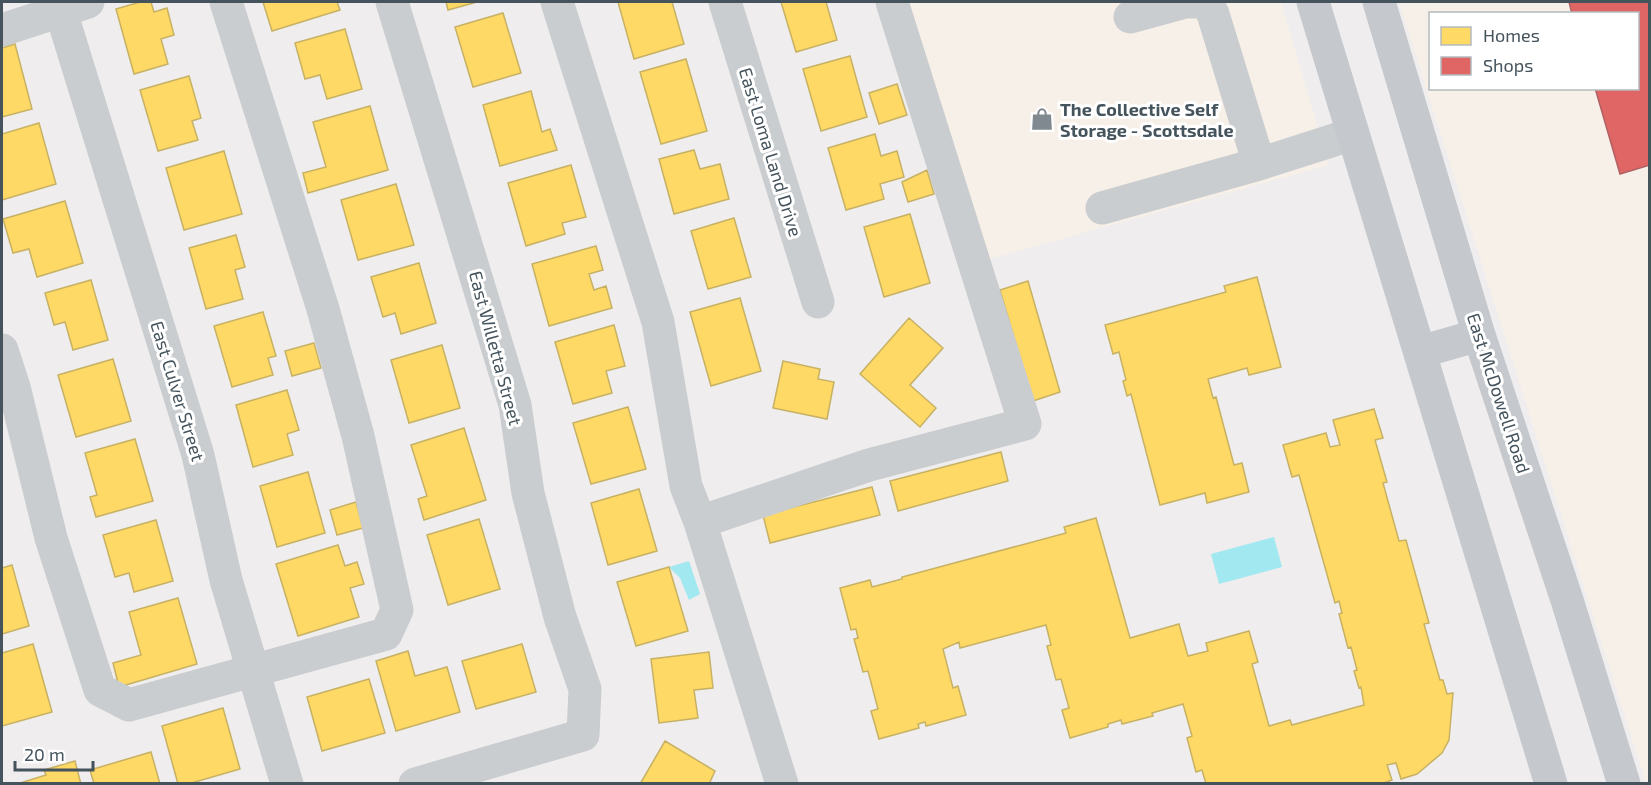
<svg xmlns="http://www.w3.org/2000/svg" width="1651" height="785" font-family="'Exo 2',sans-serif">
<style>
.commercial{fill:#f7f0e8;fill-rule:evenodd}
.water{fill:#a1e8f1}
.homes{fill:#ffd966;stroke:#c7b163;stroke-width:1.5}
.shops{fill:#e06666;stroke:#b16063;stroke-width:1.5}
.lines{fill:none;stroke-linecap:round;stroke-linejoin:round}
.minor{stroke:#cacdcf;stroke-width:33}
.major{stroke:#c5c9cd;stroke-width:33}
.labels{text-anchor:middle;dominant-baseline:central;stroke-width:6;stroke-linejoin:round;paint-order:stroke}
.poi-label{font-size:18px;font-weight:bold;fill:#44535c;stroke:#fff;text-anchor:start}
.street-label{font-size:18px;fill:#44535c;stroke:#fff}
</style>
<rect width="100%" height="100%" fill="#efedee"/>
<path class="commercial" d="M 903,2 L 1281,2 L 1329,165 L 982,261 Z
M 1399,2 L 1649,2 L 1649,783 L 1646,783 ZM 1430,14 L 1638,14 L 1638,88 L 1430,88 Z"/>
<path class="water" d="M 1274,537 L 1282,567 L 1219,584 L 1211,554 Z
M 689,561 L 700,594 L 689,600 L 680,578 L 669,567 Z"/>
<path class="homes" d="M 140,2 L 151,2 L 154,12 L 167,8 L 174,35 L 161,39 L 168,64 L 134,74 L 116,9 Z
M 263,2 L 337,2 L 340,10 L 272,31 Z
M 446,2 L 477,2 L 448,10 Z
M 618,2 L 672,2 L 684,44 L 634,59 Z
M 781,2 L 826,2 L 837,40 L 796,52 Z
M 503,13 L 521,73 L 473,87 L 455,27 Z
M 345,29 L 362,89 L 327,99 L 320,75 L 305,79 L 295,43 Z
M 15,44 L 32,109 L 2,117 L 2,48 Z
M 850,56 L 867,117 L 821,131 L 803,69 Z
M 686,59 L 707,131 L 661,144 L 640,72 Z
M 189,76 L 201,118 L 192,121 L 198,140 L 158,151 L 140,90 Z
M 897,84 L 907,115 L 879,124 L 869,93 Z
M 531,91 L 542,132 L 550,129 L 557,150 L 500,166 L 483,105 Z
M 370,106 L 388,170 L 308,193 L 303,173 L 326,167 L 313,122 Z
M 39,123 L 56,184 L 2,200 L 2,134 Z
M 875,134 L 881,156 L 897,151 L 904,177 L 880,184 L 884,199 L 846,210 L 828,148 Z
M 694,150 L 700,169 L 720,164 L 729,199 L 674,214 L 659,159 Z
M 224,151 L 242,214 L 184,230 L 166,168 Z
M 571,165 L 586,217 L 562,223 L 565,234 L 526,246 L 508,183 Z
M 927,170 L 934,194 L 908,202 L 902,182 Z
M 396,184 L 414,245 L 358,260 L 341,200 Z
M 65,201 L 83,263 L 37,277 L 29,249 L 13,253 L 3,219 Z
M 910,214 L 930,283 L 884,297 L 864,227 Z
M 734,218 L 751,277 L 708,289 L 691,231 Z
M 236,235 L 245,267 L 235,270 L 243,299 L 206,309 L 189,248 Z
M 596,246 L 603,270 L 589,274 L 594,290 L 606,286 L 612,308 L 549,326 L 532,264 Z
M 419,263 L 436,323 L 401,334 L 395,313 L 383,317 L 371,277 Z
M 1257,277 L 1281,367 L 1249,375 L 1247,368 L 1208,379 L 1213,398 L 1216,397 L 1234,465 L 1242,463 L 1249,492 L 1207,503 L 1205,493 L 1160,505 L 1131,394 L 1127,396 L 1123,381 L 1126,380 L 1119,352 L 1113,354 L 1105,325 L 1226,292 L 1224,286 Z
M 91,280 L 108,340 L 73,350 L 65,322 L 54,325 L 45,293 Z
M 1028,281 L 1060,392 L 1033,401 L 1000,290 Z
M 740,298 L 761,371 L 711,386 L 690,312 Z
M 263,312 L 276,356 L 268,358 L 273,375 L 232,387 L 214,326 Z
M 909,318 L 943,348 L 910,385 L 936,408 L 920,427 L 860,374 Z
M 614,325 L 625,366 L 606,371 L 612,393 L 573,404 L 555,342 Z
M 314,343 L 321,368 L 292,376 L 285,351 Z
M 442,345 L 460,408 L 409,423 L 391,360 Z
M 113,359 L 131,421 L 76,437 L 58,375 Z
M 783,361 L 820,369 L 818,379 L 834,382 L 827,419 L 773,408 Z
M 287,390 L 299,430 L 287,434 L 293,455 L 253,467 L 236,405 Z
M 628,407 L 646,469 L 591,484 L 573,423 Z
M 1374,409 L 1383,438 L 1375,440 L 1387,482 L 1383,483 L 1399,541 L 1406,540 L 1429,623 L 1424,624 L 1440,680 L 1443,680 L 1447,694 L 1453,693 L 1449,740 L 1442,753 L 1417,774 L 1401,779 L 1396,763 L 1387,765 L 1392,780 L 1381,784 L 1206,784 L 1202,770 L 1196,772 L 1187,738 L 1192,736 L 1183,704 L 1152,713 L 1153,716 L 1122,724 L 1121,720 L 1108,724 L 1108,727 L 1070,738 L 1062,710 L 1069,708 L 1061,679 L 1056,680 L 1047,646 L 1051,645 L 1046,625 L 960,648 L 959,642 L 943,649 L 953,688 L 958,686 L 966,715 L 926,726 L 925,722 L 918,724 L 919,728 L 879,739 L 871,711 L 878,709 L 868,671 L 863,672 L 854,639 L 858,638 L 856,629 L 851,630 L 840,588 L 870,580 L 872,587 L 902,579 L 902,577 L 1066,533 L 1064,527 L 1096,518 L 1130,638 L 1179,624 L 1188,656 L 1208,651 L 1206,643 L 1249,631 L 1258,662 L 1252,664 L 1269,726 L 1290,720 L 1292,725 L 1364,705 L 1361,687 L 1359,688 L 1354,671 L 1357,670 L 1351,647 L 1348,648 L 1339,614 L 1342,613 L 1339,601 L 1335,603 L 1299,475 L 1292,477 L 1283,445 L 1326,433 L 1330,447 L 1340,445 L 1333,420 Z
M 464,428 L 486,500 L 424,520 L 418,499 L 427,496 L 411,445 Z
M 135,439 L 153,501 L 96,517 L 90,497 L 97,495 L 85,453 Z
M 1001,452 L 1008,481 L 898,511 L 890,481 Z
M 308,472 L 325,533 L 277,547 L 260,486 Z
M 872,487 L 880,515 L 770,543 L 763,515 Z
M 639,489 L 657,551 L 608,565 L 591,503 Z
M 356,502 L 363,528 L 337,535 L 330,510 Z
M 479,519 L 500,589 L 448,605 L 427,535 Z
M 156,520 L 173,581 L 134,592 L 129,573 L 115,577 L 103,535 Z
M 338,545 L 345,566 L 357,562 L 364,584 L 350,588 L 359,617 L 298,636 L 276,564 Z
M 12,565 L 29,626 L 2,634 L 2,568 Z
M 669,567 L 688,631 L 636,646 L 617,582 Z
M 178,598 L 197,664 L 119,687 L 113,663 L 141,655 L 129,612 Z
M 33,644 L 52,712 L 2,726 L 2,653 Z
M 522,644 L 536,692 L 476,709 L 462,661 Z
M 408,651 L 415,676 L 447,667 L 460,712 L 396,731 L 376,661 Z
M 709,652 L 713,688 L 694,690 L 698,718 L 659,723 L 651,659 Z
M 369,679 L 385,733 L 322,751 L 307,697 Z
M 223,708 L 240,769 L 188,784 L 178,784 L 162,726 Z
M 665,741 L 715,771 L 709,784 L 640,784 Z
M 151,752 L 160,784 L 94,784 L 90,770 Z
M 75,761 L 81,784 L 17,784 L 46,775 L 44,770 Z"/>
<path class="shops" d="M 1569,2 L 1650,2 L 1650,165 L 1620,174 L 1595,88 L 1638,88 L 1638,14 L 1572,14 Z"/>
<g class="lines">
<path class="minor" d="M 58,2 L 198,455 L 226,580 L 287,784
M 392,2 L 515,405 L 528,493 L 560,617 L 585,689 L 583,735 L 415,784
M 557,2 L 658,322 L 686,486 L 700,522 L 782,784
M 725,2 L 818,302
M 1130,17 L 1185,2 L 1206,2 L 1213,14 L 1259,164
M 2,30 L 88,2
M 1102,208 L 1259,164 L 1353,134
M 2,350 L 14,387 L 51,538 L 100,690 L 129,705 L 386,634 L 397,610 L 358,436 L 323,309 L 226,2
M 700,522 L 869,465 L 1025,424 L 892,2"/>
<path class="major" d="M 1313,2 L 1551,784
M 1379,2 L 1479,335 L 1567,600 L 1624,784
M 1420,352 L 1479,335"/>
</g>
<defs>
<g id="shop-bare" transform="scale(1.8)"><path d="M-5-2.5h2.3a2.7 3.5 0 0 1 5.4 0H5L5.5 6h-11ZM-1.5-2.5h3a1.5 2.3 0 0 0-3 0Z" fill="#80898f" stroke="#fff" stroke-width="2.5" paint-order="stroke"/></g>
</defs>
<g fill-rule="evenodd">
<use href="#shop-bare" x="1042" y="119"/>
</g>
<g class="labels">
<g class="poi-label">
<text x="1060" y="109">The Collective Self<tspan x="1060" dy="21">Storage - Scottsdale</tspan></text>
</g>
<g class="street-label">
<text transform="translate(771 152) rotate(73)">East Loma Land Drive</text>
<text transform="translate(496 348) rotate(75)">East Willetta Street</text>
<text transform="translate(178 391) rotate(73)">East Culver Street</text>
<text transform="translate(1499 393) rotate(72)">East McDowell Road</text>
</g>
</g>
<rect width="1651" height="785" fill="none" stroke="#44535c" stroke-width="6"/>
<rect x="1429" y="12" width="210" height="78" fill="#ffffff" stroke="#b4babe" stroke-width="1.5"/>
<rect x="1441" y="27" width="30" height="18" fill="#ffd966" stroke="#b4babe" stroke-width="1.5"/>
<text x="1483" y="42" font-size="18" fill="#44535c">Homes</text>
<rect x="1441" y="57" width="30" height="18" fill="#e06666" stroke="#b4babe" stroke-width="1.5"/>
<text x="1483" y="72" font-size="18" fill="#44535c">Shops</text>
<path d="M15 761v9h78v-9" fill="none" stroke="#44535c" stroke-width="3"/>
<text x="24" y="761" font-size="18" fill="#44535c" stroke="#ffffff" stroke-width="4.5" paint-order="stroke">20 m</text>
</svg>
